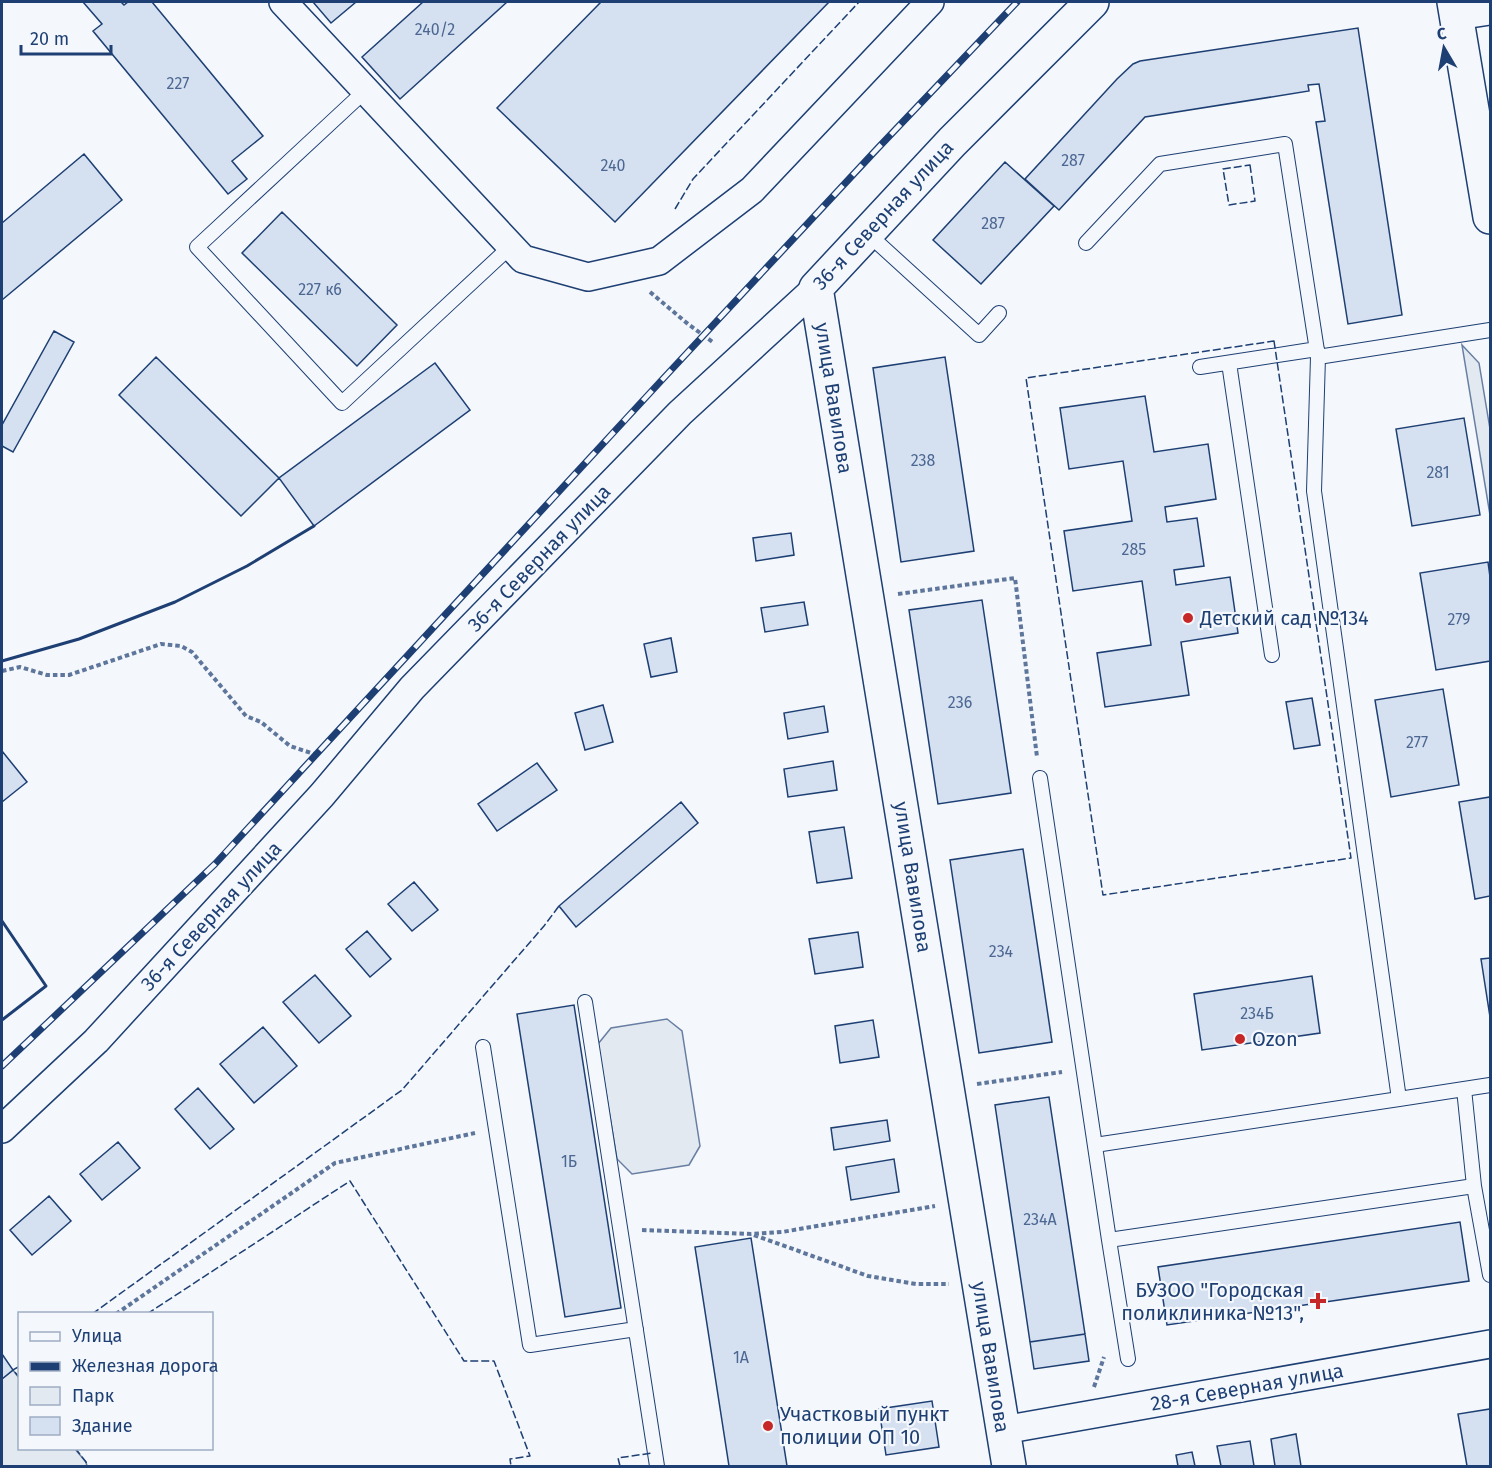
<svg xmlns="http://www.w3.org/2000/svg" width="1492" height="1468" font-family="'Fira Sans',sans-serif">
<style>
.green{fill:#e3e9f0;stroke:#687fa3;stroke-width:1.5}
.building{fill:#d5e0f0;stroke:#1d3f73;stroke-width:1.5}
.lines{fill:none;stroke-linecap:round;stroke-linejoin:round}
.service-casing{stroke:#1d3f73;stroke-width:16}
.minor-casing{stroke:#1d3f73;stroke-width:30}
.tertiary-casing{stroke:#1d3f73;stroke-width:36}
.secondary-casing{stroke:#1d3f73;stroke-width:36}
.path{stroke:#5e769c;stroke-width:4;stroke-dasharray:4.5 3;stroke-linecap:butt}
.service{stroke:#f4f7fb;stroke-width:14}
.minor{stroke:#f4f7fb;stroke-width:27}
.tertiary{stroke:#f4f7fb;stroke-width:33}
.secondary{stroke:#f4f7fb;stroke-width:33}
.rail-casing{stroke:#1d3f73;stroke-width:7}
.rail{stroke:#f4f7fb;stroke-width:4.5;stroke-dasharray:14;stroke-linecap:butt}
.fence{stroke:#1d3f73;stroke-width:1.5;stroke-dasharray:8 3;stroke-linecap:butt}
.wall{stroke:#1d3f73;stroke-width:3}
.poi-dot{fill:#c62828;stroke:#f4f7fb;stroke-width:2}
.labels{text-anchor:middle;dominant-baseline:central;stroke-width:4.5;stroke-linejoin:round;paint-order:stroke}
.number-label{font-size:16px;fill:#4b6792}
.street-label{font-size:20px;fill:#1d3f73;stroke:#f4f7fb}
.poi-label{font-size:20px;fill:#1d3f73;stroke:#f4f7fb;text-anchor:start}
</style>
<rect width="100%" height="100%" fill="#f4f7fb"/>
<path class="green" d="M 1462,345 L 1479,363 L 1490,429 L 1490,515 Z
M 667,1019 L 682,1031 L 700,1146 L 689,1165 L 632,1174 L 617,1159 L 598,1044 L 611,1028 Z
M 13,1370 L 19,1378 L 20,1448 L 75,1449 L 86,1462 L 87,1466 L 2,1466 L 2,1379 Z"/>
<path class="building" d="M 83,2 L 121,2 L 124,5 L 128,2 L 152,2 L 263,136 L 232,161 L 247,179 L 228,194 L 93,31 L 102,24 Z
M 313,2 L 356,2 L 331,23 Z
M 423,2 L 507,2 L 400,99 L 362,57 Z
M 601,2 L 829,2 L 615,222 L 497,108 Z
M 1358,28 L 1402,315 L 1348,324 L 1316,122 L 1325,121 L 1319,84 L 1308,85 L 1309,91 L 1145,117 L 1059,210 L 1025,179 L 1117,79 L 1133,64 L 1140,61 Z
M 84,154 L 122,200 L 2,300 L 2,223 Z
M 1005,162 L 1054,206 L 981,284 L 933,240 Z
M 282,212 L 397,325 L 357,366 L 242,253 Z
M 54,331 L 74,342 L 13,452 L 2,446 L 2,425 Z
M 156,357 L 279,478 L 241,516 L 119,395 Z
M 945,357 L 974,551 L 901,562 L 873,368 Z
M 435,363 L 470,410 L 314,526 L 279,478 Z
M 1145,396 L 1154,452 L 1208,444 L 1216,499 L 1165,507 L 1167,522 L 1197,518 L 1204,566 L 1174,570 L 1176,585 L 1230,577 L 1238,633 L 1181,642 L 1189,695 L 1105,707 L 1097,653 L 1151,645 L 1142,581 L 1073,591 L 1064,531 L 1132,521 L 1123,461 L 1069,469 L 1060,408 Z
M 1464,418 L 1480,515 L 1412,526 L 1396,429 Z
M 791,533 L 794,555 L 756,561 L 753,538 Z
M 1488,562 L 1490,577 L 1490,661 L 1436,670 L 1420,573 Z
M 982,600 L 1011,793 L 938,804 L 909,610 Z
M 804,602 L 808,625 L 765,632 L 761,608 Z
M 671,638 L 677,672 L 651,677 L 644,644 Z
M 1443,689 L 1459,785 L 1391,797 L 1375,700 Z
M 1312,698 L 1320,745 L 1294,749 L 1286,702 Z
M 603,705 L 613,742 L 585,750 L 575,713 Z
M 824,706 L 828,732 L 788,739 L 784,713 Z
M 2,751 L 27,782 L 2,802 Z
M 833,761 L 837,790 L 788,797 L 784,769 Z
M 537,763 L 557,790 L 497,831 L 478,804 Z
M 1490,797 L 1490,896 L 1475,899 L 1459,802 Z
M 681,802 L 698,823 L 576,927 L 559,906 Z
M 844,827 L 852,878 L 817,883 L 809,832 Z
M 1023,849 L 1052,1042 L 979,1053 L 950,860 Z
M 414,882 L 438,910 L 412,931 L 388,904 Z
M 367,931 L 391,959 L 370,977 L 346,949 Z
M 858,932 L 863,967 L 815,974 L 809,939 Z
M 1490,958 L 1490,1017 L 1481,959 Z
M 315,975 L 351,1016 L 319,1043 L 283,1002 Z
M 1312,976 L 1320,1033 L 1202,1050 L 1194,994 Z
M 574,1005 L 621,1308 L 565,1317 L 517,1014 Z
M 873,1020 L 879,1057 L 840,1063 L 835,1026 Z
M 263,1027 L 297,1066 L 254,1103 L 220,1064 Z
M 198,1088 L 234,1129 L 210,1149 L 175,1109 Z
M 1049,1097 L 1085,1334 L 1030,1342 L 995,1105 Z
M 887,1120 L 890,1141 L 834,1150 L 831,1128 Z
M 118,1142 L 140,1168 L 102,1200 L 80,1174 Z
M 894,1159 L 899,1192 L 851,1200 L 846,1167 Z
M 49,1196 L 71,1221 L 32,1255 L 10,1230 Z
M 1460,1222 L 1469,1281 L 1167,1325 L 1158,1267 Z
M 751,1238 L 787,1466 L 729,1466 L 695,1247 Z
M 1085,1334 L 1089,1361 L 1034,1369 L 1030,1342 Z
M 2,1354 L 13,1370 L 2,1379 Z
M 932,1401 L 939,1447 L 886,1455 L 879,1409 Z
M 1490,1409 L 1490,1466 L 1467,1466 L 1458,1414 Z
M 1296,1434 L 1301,1466 L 1275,1466 L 1271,1439 Z
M 1250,1441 L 1254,1466 L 1221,1466 L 1217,1446 Z
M 1192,1452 L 1195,1466 L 1178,1466 L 1176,1455 Z"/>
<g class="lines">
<g class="service-casing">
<path id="service" d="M 366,90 L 197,247 L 342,403 L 511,246
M 867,233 L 979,335 L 999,313
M 1086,243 L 1160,164 L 1285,144 L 1318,357 L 1490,330
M 1318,357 L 1314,491 L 1399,1099 L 1490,1085
M 1229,363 L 1272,655
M 1200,367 L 1317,349
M 1040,778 L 1109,1240 L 1474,1186
M 585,1002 L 657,1466
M 483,1047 L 530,1345 L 636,1329
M 1464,1089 L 1474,1186 L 1490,1275
M 1095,1145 L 1399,1099
M 1109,1240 L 1128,1359"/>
</g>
<g class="minor-casing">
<path id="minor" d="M 283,2 L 523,259 L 588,277 L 659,261 L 752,190 L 930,2
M 1457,16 L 1490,11
M 2,1129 L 96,1041 L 322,795 L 412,688 L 680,413 L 816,288
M 1003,1430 L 1490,1344"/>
</g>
<g class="tertiary-casing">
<path id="tertiary" d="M 1009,1466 L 816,288 L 952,142 L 1092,2"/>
</g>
<g class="secondary-casing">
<path id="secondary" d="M 1454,2 L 1490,217"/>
</g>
<path class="path" d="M 650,292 L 688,324 L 714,343
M 898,594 L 1015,578 L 1037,757
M 2,671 L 20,667 L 47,675 L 69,675 L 161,644 L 181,646 L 192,652 L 246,716 L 261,722 L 290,746 L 317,755
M 977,1084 L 1062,1072
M 642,1230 L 751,1234 L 782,1232 L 935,1206
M 754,1235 L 868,1276 L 916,1284 L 949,1284
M 116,1314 L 335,1163 L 475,1133
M 1094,1387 L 1104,1357"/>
<use href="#service" class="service"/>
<use href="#minor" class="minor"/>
<use href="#tertiary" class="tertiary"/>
<use href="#secondary" class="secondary"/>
<g class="rail-casing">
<path id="rail" d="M 2,1066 L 215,864 L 660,382 L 877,149 L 1017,2"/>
</g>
<use href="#rail" class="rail"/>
<path class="fence" d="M 1250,165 L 1255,201 L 1229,205 L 1223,169 Z
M 675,209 L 693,179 L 859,2
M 1274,341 L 1351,858 L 1103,895 L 1026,378 Z
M 92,1314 L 402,1090 L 544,926 L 559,906
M 147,1314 L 350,1181 L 464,1361 L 494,1361 L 530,1456 L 510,1459 L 511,1466
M 20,1366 L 13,1370 L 20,1378
M 75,1448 L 86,1462 L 87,1466
M 620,1466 L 618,1458 L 652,1453"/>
<path class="wall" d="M 2,661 L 79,639 L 175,602 L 247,566 L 314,526
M 2,921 L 46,986 L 2,1020"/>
</g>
<g class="poi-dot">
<circle cx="1188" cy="618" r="6"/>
<circle cx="1240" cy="1039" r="6"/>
<path d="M1315 1292h6v6h6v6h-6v6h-6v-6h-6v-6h6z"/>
<circle cx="768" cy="1426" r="6"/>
</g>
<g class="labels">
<g class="number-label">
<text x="435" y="29">240/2</text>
<text x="178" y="83">227</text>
<text x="1073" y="160">287</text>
<text x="613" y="165">240</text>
<text x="993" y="223">287</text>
<text x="320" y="289">227 к6</text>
<text x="923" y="460">238</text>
<text x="1438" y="472">281</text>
<text x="1134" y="549">285</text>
<text x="1459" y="619">279</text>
<text x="960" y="702">236</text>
<text x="1417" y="742">277</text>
<text x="1001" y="951">234</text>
<text x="1257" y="1013">234Б</text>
<text x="569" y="1161">1Б</text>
<text x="1040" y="1219">234А</text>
<text x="741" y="1357">1А</text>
</g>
<g class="street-label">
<text transform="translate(883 215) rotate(-47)">36-я Северная улица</text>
<text transform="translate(834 398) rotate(81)">улица Вавилова</text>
<text transform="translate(539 558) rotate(-46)">36-я Северная улица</text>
<text transform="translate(913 877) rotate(81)">улица Вавилова</text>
<text transform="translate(211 916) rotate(-47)">36-я Северная улица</text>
<text transform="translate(991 1357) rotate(81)">улица Вавилова</text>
<text transform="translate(1247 1387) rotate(-10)">28-я Северная улица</text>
</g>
<g class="poi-label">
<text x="1200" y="618">Детский сад №134</text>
<text x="1252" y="1039">Ozon</text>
<text x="1304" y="1290" text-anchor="end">БУЗОО "Городская<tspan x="1304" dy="23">поликлиника №13",</tspan></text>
<text x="780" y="1414">Участковый пункт<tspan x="780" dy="23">полиции ОП 10</tspan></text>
</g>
</g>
<rect width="1492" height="1468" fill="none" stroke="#1d3f73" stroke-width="6"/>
<rect x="18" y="1312" width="195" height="138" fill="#f4f7fb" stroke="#9eadc5" stroke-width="1.5"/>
<rect x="30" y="1332" width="30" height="9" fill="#f4f7fb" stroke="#9eadc5" stroke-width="1.5"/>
<text x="72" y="1342" font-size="18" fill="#1d3f73">Улица</text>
<rect x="30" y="1362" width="30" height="9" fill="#1d3f73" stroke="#9eadc5" stroke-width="1.5"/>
<text x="72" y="1372" font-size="18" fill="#1d3f73">Железная дорога</text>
<rect x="30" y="1387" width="30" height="18" fill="#e3e9f0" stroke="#9eadc5" stroke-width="1.5"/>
<text x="72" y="1402" font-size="18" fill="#1d3f73">Парк</text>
<rect x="30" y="1417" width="30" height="18" fill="#d5e0f0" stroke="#9eadc5" stroke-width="1.5"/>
<text x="72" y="1432" font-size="18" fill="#1d3f73">Здание</text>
<g transform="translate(1444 48) rotate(350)" stroke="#f4f7fb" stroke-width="4.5" paint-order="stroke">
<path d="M0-4.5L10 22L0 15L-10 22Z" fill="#1d3f73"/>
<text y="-9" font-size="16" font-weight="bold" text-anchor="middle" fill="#1d3f73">С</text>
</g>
<path d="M21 45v9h90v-9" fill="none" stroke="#1d3f73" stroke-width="3"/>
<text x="30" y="45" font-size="18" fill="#1d3f73" stroke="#f4f7fb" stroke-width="4.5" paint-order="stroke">20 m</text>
</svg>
